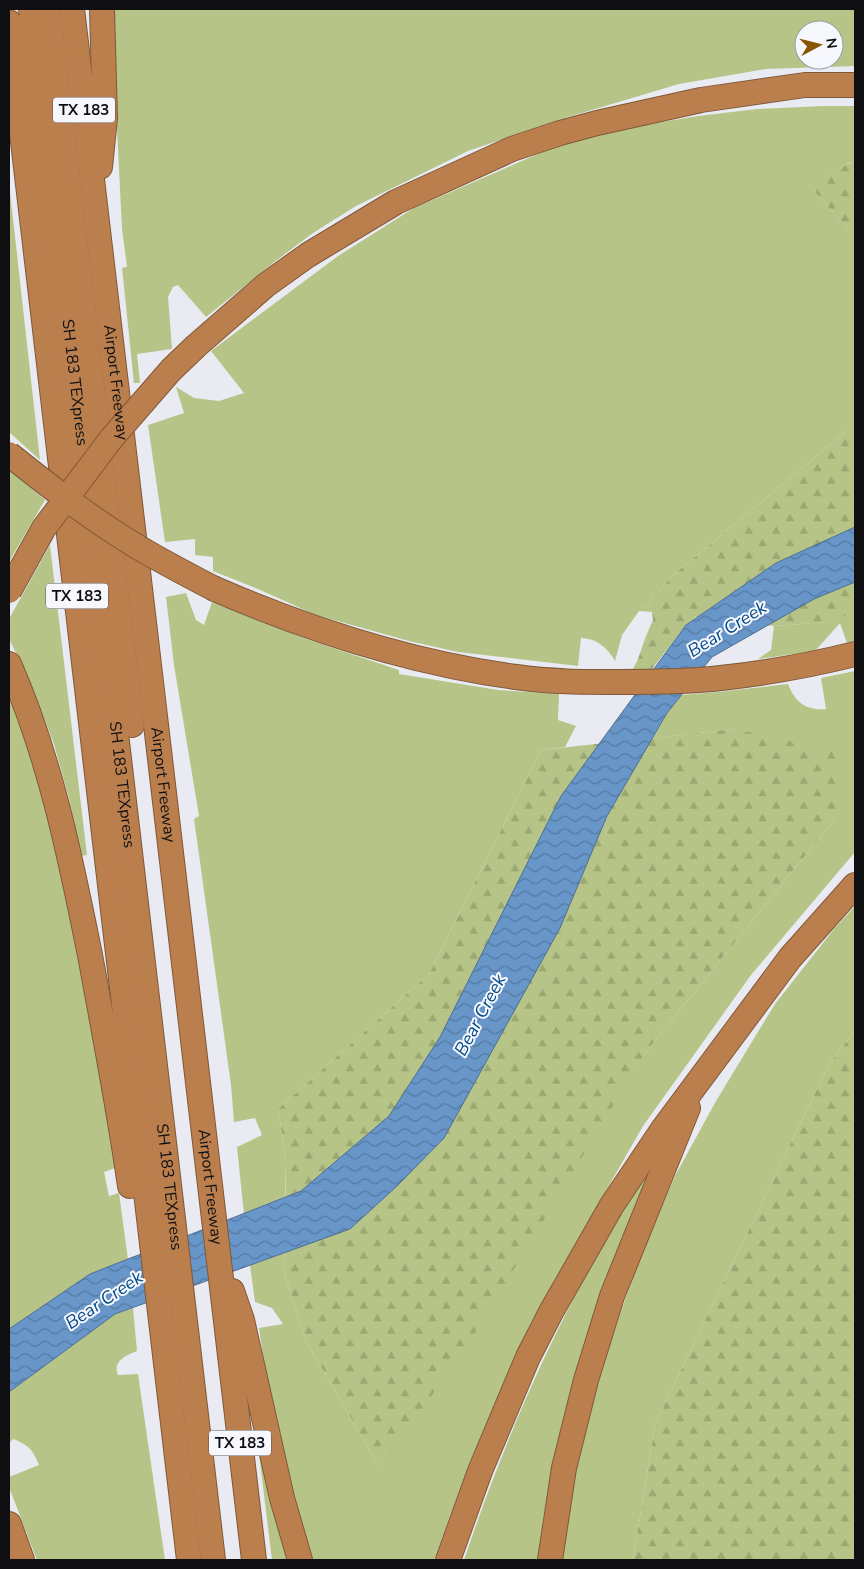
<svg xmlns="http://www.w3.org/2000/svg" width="864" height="1569" font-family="'Nunito Sans',sans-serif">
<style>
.grass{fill:#b6c587;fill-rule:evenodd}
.forest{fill:url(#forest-firs)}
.water{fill:url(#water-waves);stroke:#4d6e92}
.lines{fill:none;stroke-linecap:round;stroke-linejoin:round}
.highway-casing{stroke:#7f5838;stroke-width:26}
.highway{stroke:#bb7f4d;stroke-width:24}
.highway-bridge-casing{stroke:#7f5838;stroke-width:26;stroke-linecap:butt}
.highway-bridge{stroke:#bb7f4d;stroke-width:24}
.labels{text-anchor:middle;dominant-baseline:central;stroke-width:4;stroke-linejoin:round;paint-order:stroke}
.shield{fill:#f7f8fe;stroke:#555559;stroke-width:1}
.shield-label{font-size:15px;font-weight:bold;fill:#0f0f12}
.street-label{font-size:16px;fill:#0f0f12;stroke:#f7f8fe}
.water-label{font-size:18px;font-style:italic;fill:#004a89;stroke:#f7f8fe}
</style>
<defs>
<pattern id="forest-firs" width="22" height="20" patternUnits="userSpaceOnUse" patternTransform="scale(1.25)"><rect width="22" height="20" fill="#b6c587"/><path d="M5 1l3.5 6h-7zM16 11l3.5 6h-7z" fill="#9ba874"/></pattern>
<pattern id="water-waves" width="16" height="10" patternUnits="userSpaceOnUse" patternTransform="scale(1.25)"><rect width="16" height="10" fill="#6896c9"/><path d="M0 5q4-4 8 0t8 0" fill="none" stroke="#5479a2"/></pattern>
</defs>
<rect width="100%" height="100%" fill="#e9eaf2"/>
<path class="grass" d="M 111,9 L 852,9 L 855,10 L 855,66 L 765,69 L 679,84 L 565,118 L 468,151 L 356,206 L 313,233 L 277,260 L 206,317 L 178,285 L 173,287 L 168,297 L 172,349 L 137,354 L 140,383 L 134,383 L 122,268 L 127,267 L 122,229 ZM 804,30 L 834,30 L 834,60 L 804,60 Z
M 824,106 L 855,106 L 855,165 L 851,162 L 808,184 L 855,237 L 855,424 L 672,576 L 648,604 L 639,611 L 622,635 L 615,661 C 608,648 596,638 581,638 L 578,666 L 458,652 L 409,641 L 316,615 L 258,589 L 213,571 L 213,557 L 195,555 L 195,539 L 165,542 L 148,425 L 184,413 L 176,387 L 194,398 L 219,401 L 244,393 L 211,351 L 338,256 L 414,208 L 561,144 L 626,128 L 698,116 L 757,109 Z
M 9,183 L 40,460 L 9,432 Z
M 9,469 L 45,500 L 9,562 Z
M 50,545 L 87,855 L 81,856 L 69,798 L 54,744 L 28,677 L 9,639 L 9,619 Z
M 186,593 L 196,620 L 204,625 L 212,602 L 309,640 L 399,670 L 399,674 L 498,690 L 559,694 L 558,720 L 576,726 L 565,747 L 541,750 L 429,974 L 278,1109 L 286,1162 L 285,1197 L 244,1214 L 237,1147 L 262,1135 L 255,1118 L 234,1122 L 231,1085 L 194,819 L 199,816 L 174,665 L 166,597 Z
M 855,612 L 855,641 L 847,643 L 840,623 L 815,651 L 758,659 L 771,650 L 774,626 L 828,622 Z
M 855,671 L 855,852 L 751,975 L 643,1126 L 531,1322 L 468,1466 L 434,1560 L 309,1560 C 288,1484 270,1406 259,1328 L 283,1324 L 272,1308 L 255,1302 L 250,1265 L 284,1253 L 284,1272 L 307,1343 L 380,1468 L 645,1053 L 835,819 L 734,729 L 653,738 L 667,713 L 681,695 L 718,692 L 788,684 C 795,702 806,711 826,709 L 821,678 Z
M 9,689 L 16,704 L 58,846 L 114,1146 L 115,1168 L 104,1172 L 109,1196 L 119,1193 L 128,1260 L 90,1274 L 9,1329 Z
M 855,906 L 855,1031 L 830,1062 L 655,1424 L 633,1560 L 562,1560 L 572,1486 L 602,1364 L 641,1255 L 675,1176 L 716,1101 L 775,1004 L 834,929 Z
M 659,1150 L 580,1363 L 561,1432 L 543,1519 L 539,1560 L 464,1560 C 497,1462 537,1366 586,1275 C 609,1232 634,1191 659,1150 Z
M 133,1308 L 137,1351 C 127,1355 112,1361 118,1375 L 138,1374 L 165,1560 L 37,1560 L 9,1487 L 9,1477 L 39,1465 C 33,1450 29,1445 13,1439 L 9,1443 L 9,1392 L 115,1314 Z
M 257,1438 L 288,1560 L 272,1560 Z"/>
<path class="forest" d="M 852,162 L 855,165 L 855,237 L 807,183 Z
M 855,424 L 855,612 L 830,622 L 774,626 L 696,617 L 686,625 L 652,669 L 633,669 L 638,659 L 646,636 L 653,620 L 652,612 L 639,611 L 648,604 L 672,576 Z
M 734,729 L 842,752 L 835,819 L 645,1053 L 470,1342 L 380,1468 L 307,1343 L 284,1272 L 286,1162 L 278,1109 L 429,974 L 541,750 Z
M 855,1031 L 855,1560 L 633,1560 L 655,1424 L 830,1062 Z"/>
<path class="water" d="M 855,527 L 855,582 L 814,599 L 712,657 L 667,713 L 607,816 L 560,928 L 444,1138 L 397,1186 L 350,1229 L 115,1314 L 9,1392 L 9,1329 L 90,1274 L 301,1191 L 389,1116 L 440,1037 L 561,796 L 686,625 L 776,563 Z"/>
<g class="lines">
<g class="highway-casing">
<g id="highway">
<path id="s1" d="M 31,9 L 213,1560"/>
<path d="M 48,9 L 132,725"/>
<path id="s2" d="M 72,9 L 254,1560"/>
<path d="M 9,22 L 189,1560"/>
<path d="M 100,167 L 105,118 L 102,9"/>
<path d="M 196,346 L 266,285 L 308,255 L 396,202 L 512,149 L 560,133 L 597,123 L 701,100 L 805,85 L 855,85"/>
<path d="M 215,589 C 312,631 412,663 516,677 C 550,682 585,682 619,682 C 653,682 687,682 721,678 C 766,673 811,665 855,654"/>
<path d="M 9,664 C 50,757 70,856 90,955 C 104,1032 119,1108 130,1186"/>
<path d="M 232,1291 L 242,1320 L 282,1498 L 300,1560"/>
<path d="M 9,1524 L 22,1560"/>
<path d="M 448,1560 L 480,1471 L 528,1357 L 551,1312 L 612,1205 L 663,1129 L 790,958 L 855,885"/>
<path d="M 550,1560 L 564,1468 L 586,1380 L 612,1296 L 688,1108"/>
</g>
</g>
<use href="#highway" class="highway"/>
<g class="highway-bridge-casing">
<path id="highway-bridge" d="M 9,454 C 55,491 103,528 155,557 C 175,568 195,579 215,589
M 9,591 L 44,528 L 111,439 L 171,370 L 196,346"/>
</g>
<use href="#highway-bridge" class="highway-bridge"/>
</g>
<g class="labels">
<g class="shield">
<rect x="53" y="97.5" width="62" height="25" rx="4"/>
<rect x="46" y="583.5" width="62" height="25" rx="4"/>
<rect x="209" y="1430.5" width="62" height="25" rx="4"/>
</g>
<g class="shield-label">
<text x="84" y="110">TX 183</text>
<text x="77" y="596">TX 183</text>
<text x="240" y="1443">TX 183</text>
</g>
<g class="street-label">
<text stroke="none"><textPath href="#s1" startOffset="376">SH 183 TEXpress</textPath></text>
<text stroke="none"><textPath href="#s2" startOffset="376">Airport Freeway</textPath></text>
<text stroke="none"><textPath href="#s1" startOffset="781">SH 183 TEXpress</textPath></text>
<text stroke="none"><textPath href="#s2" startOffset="781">Airport Freeway</textPath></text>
<text stroke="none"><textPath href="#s1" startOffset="1186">SH 183 TEXpress</textPath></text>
<text stroke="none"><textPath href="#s2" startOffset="1186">Airport Freeway</textPath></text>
</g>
<g class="water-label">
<text transform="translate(727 629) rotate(-32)">Bear Creek</text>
<text transform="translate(480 1015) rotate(-62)">Bear Creek</text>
<text transform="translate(104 1300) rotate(-34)">Bear Creek</text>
</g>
</g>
<rect width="864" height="1569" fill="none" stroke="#0f0f12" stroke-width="20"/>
<g transform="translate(819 45) rotate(83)"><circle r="24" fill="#f7f8fe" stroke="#9a9ba0"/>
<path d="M0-4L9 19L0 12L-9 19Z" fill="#8a5502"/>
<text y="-8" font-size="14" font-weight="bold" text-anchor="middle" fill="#0f0f12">N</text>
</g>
</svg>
